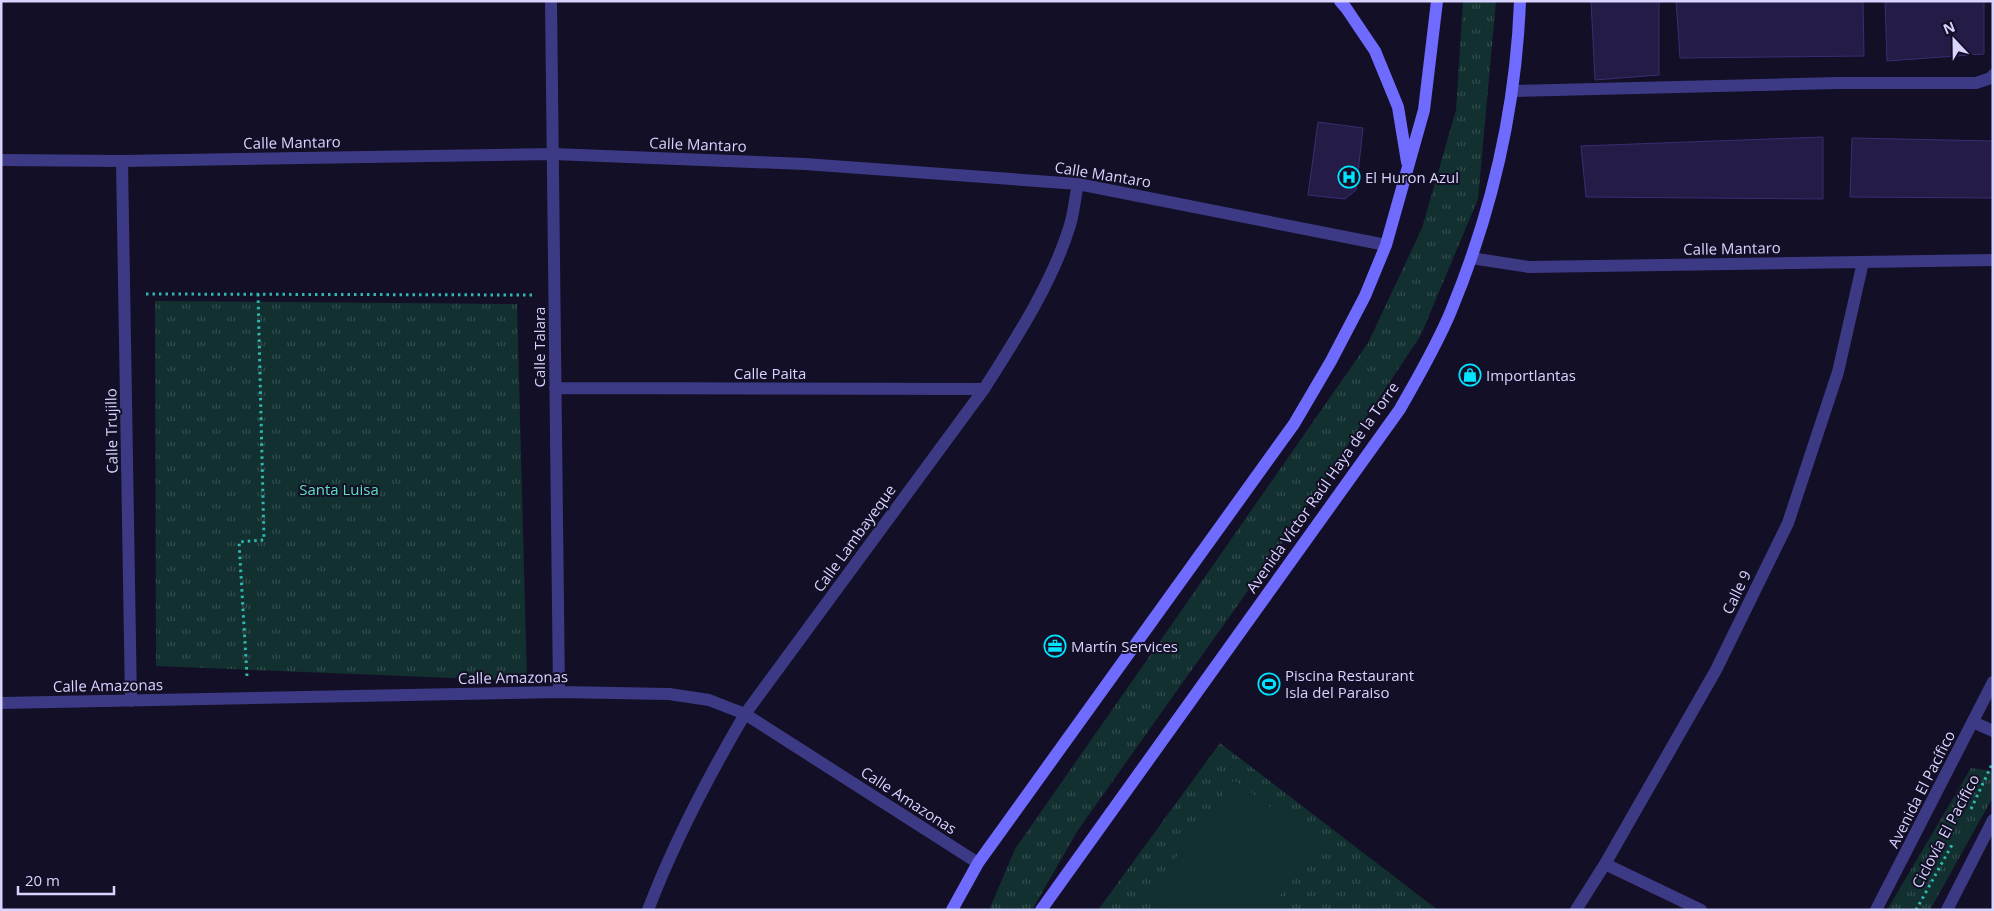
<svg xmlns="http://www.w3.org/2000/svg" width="1994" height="911" font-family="'Open Sans',sans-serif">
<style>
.grass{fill:url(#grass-tufts)}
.pitch{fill:#12302f}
.building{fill:#241b47;stroke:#3b2d73}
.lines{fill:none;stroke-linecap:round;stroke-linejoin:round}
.path{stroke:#2fb8b0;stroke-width:3;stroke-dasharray:2.5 4;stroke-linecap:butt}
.minor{stroke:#3d3a85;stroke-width:12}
.tertiary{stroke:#3d3a85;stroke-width:12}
.secondary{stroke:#6f6bff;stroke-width:12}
.labels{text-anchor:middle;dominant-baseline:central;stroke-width:4;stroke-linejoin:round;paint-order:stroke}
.street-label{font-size:15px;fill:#d9d4ff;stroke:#130f26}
.poi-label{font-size:15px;fill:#d9d4ff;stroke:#130f26;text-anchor:start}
.park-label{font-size:15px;fill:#5fe0c0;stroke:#130f26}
</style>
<defs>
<pattern id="grass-tufts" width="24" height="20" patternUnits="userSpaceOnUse" patternTransform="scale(1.25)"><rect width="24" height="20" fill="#12302f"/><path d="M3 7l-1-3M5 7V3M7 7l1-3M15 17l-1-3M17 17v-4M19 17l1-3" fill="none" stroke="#344d4e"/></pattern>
</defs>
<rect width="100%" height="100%" fill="#130f26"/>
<path class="grass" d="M 1463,1 L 1496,1 L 1478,199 L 1421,335 L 1296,523 L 1078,830 L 1032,910 L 989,910 L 1015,849 L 1368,343 L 1422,228 L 1456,110 Z
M 155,301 L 517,304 L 527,681 L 156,666 Z
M 1220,743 L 1438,910 L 1098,910 Z
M 1971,768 L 1993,771 L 1993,797 L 1930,910 L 1887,910 Z"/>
<path class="pitch" d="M 1234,780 L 1319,843 L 1269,910 L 1166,910 L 1147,896 Z"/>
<path class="building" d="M 1591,1 L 1659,1 L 1659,75 L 1595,80 Z
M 1676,1 L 1863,1 L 1864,56 L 1680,58 Z
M 1885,1 L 1984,1 L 1984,54 L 1887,61 Z
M 1318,122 L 1363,128 L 1356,190 L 1345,199 L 1308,195 Z
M 1823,137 L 1823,199 L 1586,197 L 1581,146 Z
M 1852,138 L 1993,141 L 1993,198 L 1850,197 Z"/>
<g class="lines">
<path class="path" d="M 146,294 L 532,295
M 247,676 L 239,542 L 264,540 L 258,293
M 1971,809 L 1993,762
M 1916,910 L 1953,843"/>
<path class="minor" d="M 551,1 L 559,692
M 1513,91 L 1836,83 L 1976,83 L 1991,78 L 1993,75
M 1,160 L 122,161 L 553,154 L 805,164 L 1078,184 L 1386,245
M 122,161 L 131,701
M 1471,258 L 1529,267 L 1993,260
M 555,388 L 984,389
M 1,703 L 559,692 L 669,694 L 709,700 L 745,714 L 978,863
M 1973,722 L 1993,731
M 1605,864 L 1701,910
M 648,910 C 674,842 708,777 745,714 L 984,389 C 1015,340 1053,282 1070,225 C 1074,212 1075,197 1078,184
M 1576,910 L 1605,864 L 1716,670 L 1788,523 L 1838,372 L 1863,262"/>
<path class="tertiary" d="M 1876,910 L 1993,682
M 1947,910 L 1993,820"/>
<path class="secondary" d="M 1340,1 L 1346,8 L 1375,51 L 1398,107 L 1407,162
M 952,910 L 978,863 L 1294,424 L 1331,361 L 1365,296 L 1386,245 L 1424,110 L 1437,1
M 1041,910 L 1400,409 C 1418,377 1437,345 1451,311 C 1492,212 1516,108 1520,1"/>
</g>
<defs>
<g id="hospital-ring" transform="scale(1.125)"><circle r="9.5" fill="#130f26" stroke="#00e5ff" stroke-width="1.5"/><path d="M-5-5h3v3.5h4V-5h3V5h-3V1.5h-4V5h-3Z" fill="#00e5ff"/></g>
<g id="shop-ring" transform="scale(1.125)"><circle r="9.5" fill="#130f26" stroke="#00e5ff" stroke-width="1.5"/><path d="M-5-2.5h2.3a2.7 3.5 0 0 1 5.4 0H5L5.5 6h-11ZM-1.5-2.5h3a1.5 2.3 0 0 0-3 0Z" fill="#00e5ff"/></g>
<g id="office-ring" transform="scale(1.125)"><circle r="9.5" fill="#130f26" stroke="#00e5ff" stroke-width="1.5"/><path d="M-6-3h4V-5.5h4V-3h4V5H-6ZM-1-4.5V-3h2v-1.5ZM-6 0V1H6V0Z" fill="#00e5ff"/></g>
<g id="stadium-ring" transform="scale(1.125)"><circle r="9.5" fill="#130f26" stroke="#00e5ff" stroke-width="1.5"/><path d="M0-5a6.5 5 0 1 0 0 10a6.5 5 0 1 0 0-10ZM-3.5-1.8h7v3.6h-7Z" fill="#00e5ff"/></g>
</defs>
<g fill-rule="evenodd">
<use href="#hospital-ring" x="1349" y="177"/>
<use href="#shop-ring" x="1470" y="375"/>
<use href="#office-ring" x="1055" y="646"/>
<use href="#stadium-ring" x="1269" y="684"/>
</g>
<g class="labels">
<g class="street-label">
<text transform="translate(292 142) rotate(-1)">Calle Mantaro</text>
<text transform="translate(698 144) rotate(2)">Calle Mantaro</text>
<text transform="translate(1103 174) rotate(9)">Calle Mantaro</text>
<text transform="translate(1732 248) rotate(-1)">Calle Mantaro</text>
<text transform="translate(539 347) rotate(-90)">Calle Talara</text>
<text x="770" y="373">Calle Paita</text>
<text transform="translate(111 431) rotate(-91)">Calle Trujillo</text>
<text transform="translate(1322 487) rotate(-55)">Avenida Víctor Raúl Haya de la Torre</text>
<text transform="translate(854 538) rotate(-54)">Calle Lambayeque</text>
<text transform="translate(1736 592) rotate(-64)">Calle 9</text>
<text transform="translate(513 677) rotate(-1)">Calle Amazonas</text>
<text transform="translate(108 685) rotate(-1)">Calle Amazonas</text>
<text transform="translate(1921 789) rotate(-63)">Avenida El Pacífico</text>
<text transform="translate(909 800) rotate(33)">Calle Amazonas</text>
<text transform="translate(1945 831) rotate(-62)">Ciclovía El Pacífico</text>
</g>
<g class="poi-label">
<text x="1365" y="177">El Huron Azul</text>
<text x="1486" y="375">Importlantas</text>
<text x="1071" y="646">Martín Services</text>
<text x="1285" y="675">Piscina Restaurant<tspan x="1285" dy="17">Isla del Paraiso</tspan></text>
</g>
<g class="park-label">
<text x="339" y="489">Santa Luisa</text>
</g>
</g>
<rect width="1994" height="911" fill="none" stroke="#d9d4ff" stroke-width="5"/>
<g transform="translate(1954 40) rotate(338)" stroke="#130f26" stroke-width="4" paint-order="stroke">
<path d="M0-4L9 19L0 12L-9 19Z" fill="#d9d4ff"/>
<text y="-8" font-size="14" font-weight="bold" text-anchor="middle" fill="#d9d4ff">N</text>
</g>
<path d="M18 886v8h96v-8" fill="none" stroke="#d9d4ff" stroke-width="2.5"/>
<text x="25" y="886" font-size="15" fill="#d9d4ff" stroke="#130f26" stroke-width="4" paint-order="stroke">20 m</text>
</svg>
